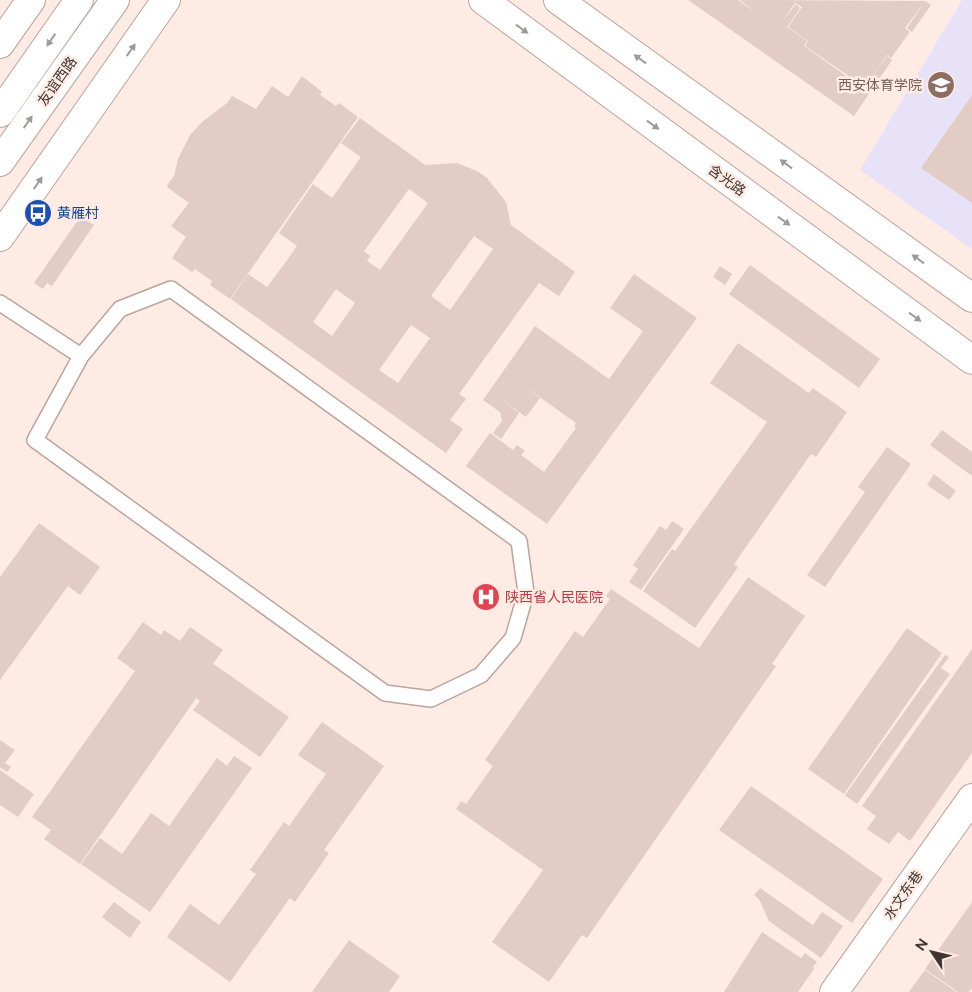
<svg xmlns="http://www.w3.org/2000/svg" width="972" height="992" font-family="Raleway,'Noto Sans SC',sans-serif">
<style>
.education{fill:#e8e2f8}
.building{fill:#e2ccc3;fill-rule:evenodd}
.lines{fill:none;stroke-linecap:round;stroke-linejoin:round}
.service-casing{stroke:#bba59c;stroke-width:18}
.tertiary-casing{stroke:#bba59c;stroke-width:30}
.secondary-casing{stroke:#bba59c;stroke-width:30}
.service{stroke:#fff;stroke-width:15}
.tertiary{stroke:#fff;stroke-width:28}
.secondary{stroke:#fff;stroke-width:28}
.oneway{fill:#9f9a98}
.labels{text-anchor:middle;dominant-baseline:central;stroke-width:5;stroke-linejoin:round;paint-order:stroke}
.street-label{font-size:14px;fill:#3f3632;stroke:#feebe4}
.education-label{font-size:14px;fill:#785e54;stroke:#feebe4;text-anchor:end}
.transit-label{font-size:14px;fill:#164399;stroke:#feebe4;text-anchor:start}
.health-label{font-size:14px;fill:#be3a42;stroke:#feebe4;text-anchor:start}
</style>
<rect width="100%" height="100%" fill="#feebe4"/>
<path class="education" d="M 962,0 L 972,0 L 972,249 L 860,170 Z"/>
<path class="building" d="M 688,0 L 738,0 L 756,13 L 740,0 L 925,1 L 905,28 L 910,32 L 891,58 L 887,55 L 867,83 L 887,56 L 892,60 L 854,116 ZM 795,3 L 802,7 L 788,27 L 808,41 L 805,46 L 853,79 L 857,75 L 853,81 L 804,46 L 807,41 L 787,27 L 800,8 L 796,4 L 782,22 Z
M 925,1 L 931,5 L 912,32 L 907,28 Z
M 302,76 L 322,92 L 320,95 L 336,106 L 339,103 L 358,117 L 230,299 L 210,285 L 212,281 L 195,269 L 192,272 L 172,258 L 186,237 L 171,226 L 189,203 L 167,187 L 168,184 L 174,176 L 178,159 L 190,135 L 202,122 L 227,103 L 232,96 L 256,109 L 272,86 L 288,97 Z
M 972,95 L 972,203 L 921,168 Z
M 360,118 L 425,165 L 457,163 L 477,171 L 487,178 L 506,202 L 511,225 L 575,272 L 559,296 L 539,283 L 459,394 L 466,399 L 450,420 L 463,429 L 446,453 L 231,299 L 248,274 L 267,287 L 285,263 L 297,246 L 279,233 L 313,184 L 332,198 L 361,157 L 341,143 ZM 409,189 L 428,203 L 380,270 L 367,261 L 370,256 L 364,251 ZM 474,236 L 493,249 L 450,310 L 431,296 ZM 336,289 L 355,303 L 332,336 L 313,322 ZM 411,325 L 430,338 L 398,383 L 379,370 Z
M 81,216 L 94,225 L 52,286 L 47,283 L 43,289 L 34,283 Z
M 750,265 L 880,359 L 859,388 L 729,294 Z
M 720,266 L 732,274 L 725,285 L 713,277 Z
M 634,274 L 697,318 L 547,524 L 466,466 L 490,433 L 513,450 L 517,445 L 525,451 L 521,455 L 544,472 L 576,428 L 574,426 L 576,423 L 520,383 L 540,398 L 526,417 L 501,399 L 519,413 L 501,439 L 493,433 L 502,421 L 500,412 L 483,400 L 535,326 L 609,379 L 643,331 L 610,308 Z
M 738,343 L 809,393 L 813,388 L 847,412 L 816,457 L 811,454 L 734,564 L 738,567 L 695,628 L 643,591 L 672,549 L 675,551 L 767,422 L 710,383 Z
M 942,430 L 972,452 L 972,476 L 930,445 Z
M 887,447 L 911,464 L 825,587 L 807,575 L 865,492 L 858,487 Z
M 934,474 L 956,491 L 949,500 L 927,485 Z
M 672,521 L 684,529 L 641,590 L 629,582 L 638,569 L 633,565 L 660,526 L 666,530 Z
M 39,523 L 100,567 L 80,595 L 68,586 L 0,680 L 0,577 Z
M 748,577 L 805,616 L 772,664 L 776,666 L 587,938 L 582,935 L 549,982 L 492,942 L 543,870 L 456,809 L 461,801 L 466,804 L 493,766 L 485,760 L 575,631 L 583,637 L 610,599 L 606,596 L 611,589 L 699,648 Z
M 143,622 L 161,635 L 164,630 L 180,641 L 190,627 L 223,650 L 213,664 L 218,667 L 80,864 L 44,839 L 51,830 L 32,817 L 135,671 L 117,658 Z
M 907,628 L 942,653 L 844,794 L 808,769 Z
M 972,649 L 972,753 L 910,841 L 898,832 L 889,844 L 867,829 L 876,816 L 862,806 Z
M 945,655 L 949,657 L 941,668 L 950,674 L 857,804 L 845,795 Z
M 218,667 L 289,717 L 260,757 L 193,710 L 200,701 L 196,698 Z
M 322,722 L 384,766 L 324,850 L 329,853 L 295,902 L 290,898 L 230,982 L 167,937 L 190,904 L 219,925 L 256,874 L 250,870 L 284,822 L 289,826 L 326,774 L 298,755 Z
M 0,740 L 15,750 L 5,763 L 11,767 L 7,772 L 0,767 Z
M 234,756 L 252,768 L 150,912 L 81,864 L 100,838 L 122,854 L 151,813 L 169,826 L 217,758 L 227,766 Z
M 0,770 L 34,794 L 18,817 L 0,805 Z
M 751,786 L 883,879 L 852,923 L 719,830 Z
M 760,888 L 813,925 L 822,912 L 843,926 L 821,958 L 769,921 L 759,899 L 754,895 Z
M 114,902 L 141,922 L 130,938 L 102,917 Z
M 972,902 L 972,988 L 969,992 L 958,992 L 925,969 Z
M 762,932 L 801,958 L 805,953 L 817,962 L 813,967 L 814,969 L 798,992 L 724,992 Z
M 349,940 L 400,976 L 389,992 L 312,992 Z
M 925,970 L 956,992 L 909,992 Z"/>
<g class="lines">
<g class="service-casing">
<path id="service" d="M 171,289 L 519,541 L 526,593 L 513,638 L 481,675 L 431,699 L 385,693 L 35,440 L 81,356 L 120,309 Z
M 0,303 L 81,356"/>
</g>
<g class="tertiary-casing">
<path id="tertiary" d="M 0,44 L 31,0
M 0,237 L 166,0
M 834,992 L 972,798"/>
</g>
<g class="secondary-casing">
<path id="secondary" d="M 483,0 L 972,360
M 558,0 L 972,298
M 0,113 L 79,0
M 0,162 L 115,0"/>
</g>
<use href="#service" class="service"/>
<use href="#tertiary" class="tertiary"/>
<use href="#secondary" class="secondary"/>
</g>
<defs><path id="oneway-solid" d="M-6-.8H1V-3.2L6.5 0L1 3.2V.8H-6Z" transform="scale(1.25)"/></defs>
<g class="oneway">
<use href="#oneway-solid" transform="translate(522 29) rotate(36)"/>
<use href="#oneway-solid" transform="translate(51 40) rotate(125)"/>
<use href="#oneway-solid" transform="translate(131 50) rotate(-55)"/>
<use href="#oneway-solid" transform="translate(640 59) rotate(-144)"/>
<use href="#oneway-solid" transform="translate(28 122) rotate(-55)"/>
<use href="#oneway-solid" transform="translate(653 125) rotate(36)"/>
<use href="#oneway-solid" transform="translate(786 164) rotate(-144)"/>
<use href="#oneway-solid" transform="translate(38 183) rotate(-55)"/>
<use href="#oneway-solid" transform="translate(784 221) rotate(36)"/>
<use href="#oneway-solid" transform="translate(918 259) rotate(-144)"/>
<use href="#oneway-solid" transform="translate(915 317) rotate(36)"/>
</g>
<defs>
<g id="university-disc" transform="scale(1.4375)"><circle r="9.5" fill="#8d6e63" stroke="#feebe4"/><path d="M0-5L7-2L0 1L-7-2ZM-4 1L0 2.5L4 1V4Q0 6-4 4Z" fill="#fff"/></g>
<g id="bus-disc" transform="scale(1.4375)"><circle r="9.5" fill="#1a4fb4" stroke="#feebe4"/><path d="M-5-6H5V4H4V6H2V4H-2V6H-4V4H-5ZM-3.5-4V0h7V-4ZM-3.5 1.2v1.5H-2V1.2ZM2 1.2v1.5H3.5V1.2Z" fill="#fff"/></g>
<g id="hospital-disc" transform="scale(1.4375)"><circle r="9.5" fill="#e0444e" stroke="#feebe4"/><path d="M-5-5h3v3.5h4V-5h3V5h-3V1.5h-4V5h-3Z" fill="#fff"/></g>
</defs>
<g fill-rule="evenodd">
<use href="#university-disc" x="941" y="85"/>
<use href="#bus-disc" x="38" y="213"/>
<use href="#hospital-disc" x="486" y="597"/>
</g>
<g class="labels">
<g class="street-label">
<text transform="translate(57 81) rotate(-55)">友谊西路</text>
<text transform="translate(727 180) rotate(36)">含光路</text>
<text transform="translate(903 895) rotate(-55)">水文东巷</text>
</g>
<g class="education-label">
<text x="922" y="85">西安体育学院</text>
</g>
<g class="transit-label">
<text x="57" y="213">黄雁村</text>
</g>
<g class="health-label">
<text x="505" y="597">陕西省人民医院</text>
</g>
</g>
<g transform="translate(932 952) rotate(305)" stroke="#feebe4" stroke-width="4" paint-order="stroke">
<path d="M0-4L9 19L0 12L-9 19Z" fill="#3f3632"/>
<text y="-8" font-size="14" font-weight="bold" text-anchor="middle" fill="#3f3632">N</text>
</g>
</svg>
